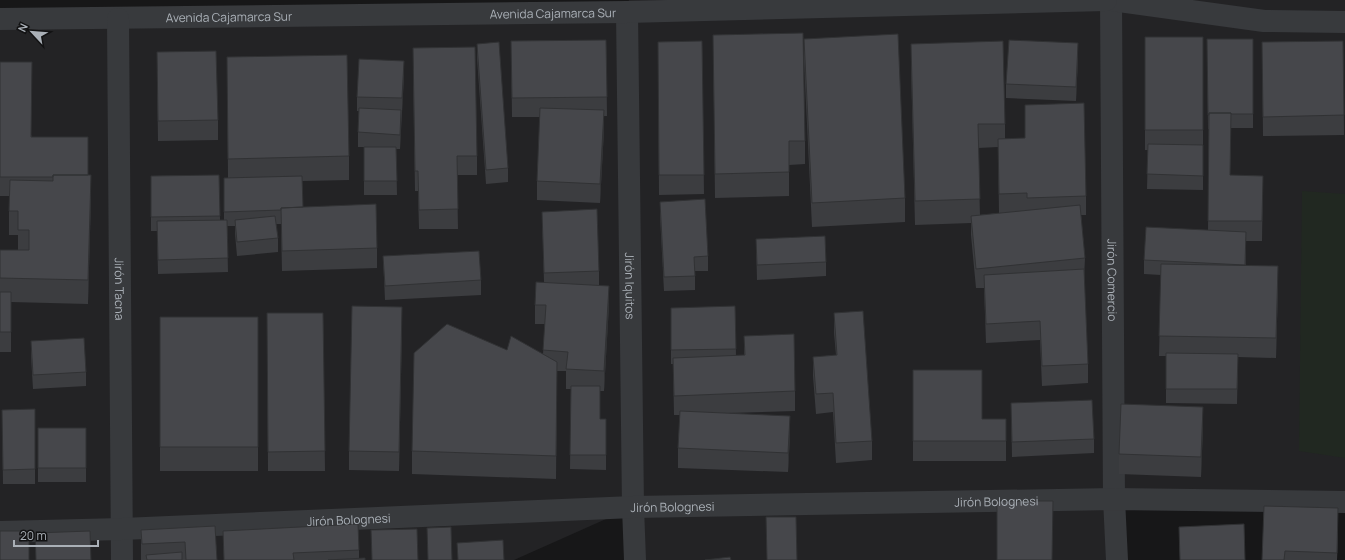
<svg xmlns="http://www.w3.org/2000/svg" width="1345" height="560" font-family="Manrope,sans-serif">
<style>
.built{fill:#232325}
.green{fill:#212821}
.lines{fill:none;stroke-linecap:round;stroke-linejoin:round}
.minor{stroke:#383a3d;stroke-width:22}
.wall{fill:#3c3d40;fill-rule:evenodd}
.shaded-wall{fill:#313234}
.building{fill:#46474b;stroke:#313234}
.labels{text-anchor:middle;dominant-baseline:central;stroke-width:3.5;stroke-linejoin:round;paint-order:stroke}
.street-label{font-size:12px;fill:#aab0b7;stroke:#121213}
</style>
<rect width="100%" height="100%" fill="#171718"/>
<path class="built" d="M 629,0 L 1345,0 L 1345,502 L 1114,499 L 1117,560 L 640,560 L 633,507 L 514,560 L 0,560 L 0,18 L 627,12 Z"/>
<path class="green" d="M 1302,191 L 1345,194 L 1345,458 L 1299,451 Z"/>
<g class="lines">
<g class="minor">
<path id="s1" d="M 1111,0 L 1114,499 L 1117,560"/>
<path d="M 1112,0 L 1264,21 L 1345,22"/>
<path id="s2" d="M 627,12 L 633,507 L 635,560"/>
<path id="s3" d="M 0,19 L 627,12 L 1106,0"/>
<path id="s4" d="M 118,19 L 122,560"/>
<path id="s5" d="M 0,532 L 122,529 L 633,507 L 1114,499 L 1345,502"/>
</g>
</g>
<path class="wall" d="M 713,35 L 805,141 L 805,164 L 789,165 L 789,196 L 715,198 Z
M 1145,37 L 1203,37 L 1203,190 L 1147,189 L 1148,150 L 1145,150 Z
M 804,39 L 905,198 L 905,222 L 812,227 L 804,62 Z
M 1207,39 L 1253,39 L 1253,128 L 1231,128 L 1230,175 L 1263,176 L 1262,241 L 1246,241 L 1246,265 L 1278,286 L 1276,358 L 1238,357 L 1237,404 L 1166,403 L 1166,356 L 1159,356 L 1161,275 L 1144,274 L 1144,260 L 1208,230 L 1209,129 L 1208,129 Z
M 606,40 L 607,116 L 604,116 L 604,130 L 600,203 L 537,200 L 537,181 L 540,117 L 512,117 L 511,41 Z
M 702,41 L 704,194 L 659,195 L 658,42 Z
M 1343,41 L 1344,135 L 1263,136 L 1262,42 Z
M 477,44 L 508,168 L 508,182 L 486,184 L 477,58 Z
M 911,44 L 1005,124 L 1005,139 L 1025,138 L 1025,105 L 1086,196 L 1086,215 L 1081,215 L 1085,258 L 1084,278 L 1088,364 L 1088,383 L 1042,386 L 1040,340 L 986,343 L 984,288 L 976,288 L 971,235 L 971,223 L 915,225 L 911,67 ZM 998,147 L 999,213 L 980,215 L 978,148 Z
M 227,57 L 349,156 L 349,180 L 302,181 L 303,207 L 377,248 L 377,268 L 282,271 L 281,224 L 276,224 L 278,238 L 278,252 L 237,256 L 235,234 L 235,226 L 227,226 L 228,272 L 158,274 L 157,231 L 151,231 L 151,176 L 219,175 L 220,220 L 224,220 L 224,178 L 228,178 Z
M 1078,58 L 1076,101 L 1006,98 L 1006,84 Z
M 0,62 L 32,137 L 88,175 L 91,199 L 88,304 L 11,302 L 11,352 L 0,352 L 0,250 L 18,250 L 18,235 L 9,235 L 9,196 L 0,196 Z
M 413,68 L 477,156 L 477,175 L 457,175 L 458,229 L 419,229 L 418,191 L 415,191 Z
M 157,71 L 218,120 L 218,140 L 158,141 Z
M 404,75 L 400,149 L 396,149 L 397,195 L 364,195 L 364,147 L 358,147 L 358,132 L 359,111 L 357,111 L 357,97 Z
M 660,202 L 708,256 L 708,271 L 695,271 L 695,290 L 664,291 L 660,216 Z
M 542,212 L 599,271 L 599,285 L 609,305 L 604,391 L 600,391 L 600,419 L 606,419 L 606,470 L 570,469 L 571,389 L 566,389 L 566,371 L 557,371 L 556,479 L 412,474 L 412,451 L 507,350 L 543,354 L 545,324 L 535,324 L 535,305 L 544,282 Z
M 756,239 L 826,262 L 826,276 L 757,280 Z
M 383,256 L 481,280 L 481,295 L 385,300 Z
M 735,306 L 736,356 L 744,355 L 744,336 L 795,391 L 795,411 L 728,413 L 790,436 L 788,472 L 678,468 L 678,448 L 680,415 L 674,415 L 673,364 L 671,364 L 671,322 Z
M 267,313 L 323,313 L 325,471 L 268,471 Z
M 834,313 L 872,441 L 872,460 L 836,463 L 833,412 L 816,414 L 813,376 L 813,357 L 836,355 L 834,333 Z
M 160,317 L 258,317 L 258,471 L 160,471 Z
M 402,327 L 399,471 L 349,470 L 349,451 Z
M 31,341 L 86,372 L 86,386 L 33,389 L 31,356 Z
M 913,370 L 982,419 L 1006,419 L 1006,461 L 913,461 Z
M 1011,403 L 1094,439 L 1094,453 L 1012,457 Z
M 35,409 L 35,484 L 3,484 L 2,410 Z
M 1203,427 L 1201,477 L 1119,474 L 1119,454 Z
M 38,428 L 86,428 L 86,482 L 38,482 Z
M 215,526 L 217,560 L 141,560 L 141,530 Z
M 1179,527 L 1245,560 L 1180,560 Z
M 1338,528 L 1337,560 L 1262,560 Z
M 223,531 L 359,550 L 359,559 L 365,560 L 224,560 Z"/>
<path class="shaded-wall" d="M 1078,43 L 1078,58 L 1076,101 L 1076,87 Z
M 404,61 L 404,75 L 402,113 L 402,98 Z
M 401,110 L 401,125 L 400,149 L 400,135 Z
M 604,110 L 604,130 L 600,203 L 600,184 Z
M 91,175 L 91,199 L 88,304 L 88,280 Z
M 1246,232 L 1246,246 L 1245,279 L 1245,265 Z
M 1278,266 L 1278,286 L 1276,358 L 1276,338 Z
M 609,286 L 609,305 L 604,391 L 604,371 Z
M 402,307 L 402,327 L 399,471 L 399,452 Z
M 1203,407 L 1203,427 L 1201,477 L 1201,457 Z
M 790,416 L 790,436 L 788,472 L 788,453 Z
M 1338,508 L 1338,528 L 1337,560 L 1337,553 Z"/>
<path class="building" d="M 803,33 L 805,141 L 789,141 L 789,172 L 715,174 L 713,35 Z
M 898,34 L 905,198 L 812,203 L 804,39 Z
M 1145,37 L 1203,37 L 1203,130 L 1145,130 Z
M 1207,39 L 1253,39 L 1253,114 L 1231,114 L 1231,113 L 1209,113 L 1209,115 L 1208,115 Z
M 606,40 L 607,97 L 512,98 L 511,41 Z
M 1009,40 L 1078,43 L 1076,87 L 1006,84 Z
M 702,41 L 704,175 L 659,175 L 658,42 Z
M 1003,41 L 1005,124 L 978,124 L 980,199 L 915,201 L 911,44 Z
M 1343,41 L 1344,115 L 1263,117 L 1262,42 Z
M 499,42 L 508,168 L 486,170 L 477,44 Z
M 475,47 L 477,156 L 457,156 L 458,209 L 419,210 L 418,171 L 415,171 L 413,48 Z
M 216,51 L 218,120 L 158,121 L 157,52 Z
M 347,55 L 349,156 L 228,159 L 227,57 Z
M 359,59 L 404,61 L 402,98 L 357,97 Z
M 0,62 L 32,62 L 31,137 L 88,137 L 88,175 L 53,175 L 53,177 L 0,177 Z
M 1084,103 L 1086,196 L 1027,198 L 1027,193 L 999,194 L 998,139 L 1025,138 L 1025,105 Z
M 359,108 L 401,110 L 400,135 L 358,132 Z
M 540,108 L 604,110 L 600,184 L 537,181 Z
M 1209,113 L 1231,113 L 1230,175 L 1263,176 L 1262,221 L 1208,221 Z
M 1148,144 L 1203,145 L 1203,176 L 1147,174 Z
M 364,147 L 396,147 L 397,181 L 364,181 Z
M 53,175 L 91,175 L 88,280 L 0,278 L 0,250 L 29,250 L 29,230 L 18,230 L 18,211 L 9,211 L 10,180 L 53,181 Z
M 219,175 L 220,216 L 151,217 L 151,176 Z
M 302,176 L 303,207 L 281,208 L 281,210 L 224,212 L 224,178 Z
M 705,199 L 708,256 L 694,257 L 695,276 L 664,277 L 660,202 Z
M 376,204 L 377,248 L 282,251 L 281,208 Z
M 1080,205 L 1085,258 L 976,269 L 971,216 Z
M 597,209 L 599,271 L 544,273 L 542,212 Z
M 275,216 L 278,238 L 237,242 L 235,220 Z
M 227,220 L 228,258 L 158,260 L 157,221 Z
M 1146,227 L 1246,232 L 1245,265 L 1144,260 Z
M 825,236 L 826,262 L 757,265 L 756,239 Z
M 479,251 L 481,280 L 385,286 L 383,256 Z
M 1161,264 L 1278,266 L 1276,338 L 1159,336 Z
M 1084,269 L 1088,364 L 1042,366 L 1040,321 L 986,324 L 984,275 Z
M 536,282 L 609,286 L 604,371 L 566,369 L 568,352 L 543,350 L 546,305 L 535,305 Z
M 0,292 L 11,292 L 11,332 L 0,332 Z
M 352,306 L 402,307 L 399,452 L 349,451 Z
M 735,306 L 736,349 L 671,350 L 671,308 Z
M 863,311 L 872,441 L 836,443 L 833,393 L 816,394 L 813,357 L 837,355 L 834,313 Z
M 267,313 L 323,313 L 325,451 L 268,452 Z
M 160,317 L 258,317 L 258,447 L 160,447 Z
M 447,324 L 507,350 L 511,336 L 557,362 L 556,456 L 412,451 L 414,353 Z
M 794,334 L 795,391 L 674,396 L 673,358 L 745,355 L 744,336 Z
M 84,338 L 86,372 L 33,375 L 31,341 Z
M 1166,353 L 1238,354 L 1237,389 L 1166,389 Z
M 913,370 L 982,370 L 982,419 L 1006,419 L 1006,441 L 913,441 Z
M 571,386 L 600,386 L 600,419 L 606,419 L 606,455 L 570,455 Z
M 1092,400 L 1094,439 L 1012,442 L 1011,403 Z
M 1121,404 L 1203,407 L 1201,457 L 1119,454 Z
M 35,409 L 35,469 L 3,470 L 2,410 Z
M 680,411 L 790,416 L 788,453 L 678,448 Z
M 38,428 L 86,428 L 86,468 L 38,468 Z
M 997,501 L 1053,501 L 1052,560 L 997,560 Z
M 1264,506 L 1338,508 L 1337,553 L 1285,551 L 1284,560 L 1262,560 Z
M 766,517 L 796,517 L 797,560 L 767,560 Z
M 358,524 L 359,550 L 293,553 L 294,560 L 224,560 L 223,531 Z
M 1244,524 L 1245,560 L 1180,560 L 1179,527 Z
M 215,526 L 217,560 L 186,560 L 185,542 L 142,544 L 141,530 Z
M 451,527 L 452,560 L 428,560 L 427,528 Z
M 417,529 L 418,560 L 372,560 L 371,530 Z
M 0,531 L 29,531 L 29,560 L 0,560 Z
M 90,531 L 91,560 L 36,560 L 35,533 Z
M 503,540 L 504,560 L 458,560 L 457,543 Z
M 182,552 L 182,560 L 147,560 L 146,555 Z
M 730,557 L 731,560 L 705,560 Z
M 365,558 L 365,560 L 328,560 Z"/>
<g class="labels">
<g class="street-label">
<text stroke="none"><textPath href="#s3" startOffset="553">Avenida Cajamarca Sur</textPath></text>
<text stroke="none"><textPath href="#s3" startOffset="229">Avenida Cajamarca Sur</textPath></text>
<text stroke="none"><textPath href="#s1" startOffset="280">Jirón Comercio</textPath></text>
<text stroke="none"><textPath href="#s2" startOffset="274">Jirón Iquitos</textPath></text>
<text stroke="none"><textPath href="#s4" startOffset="270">Jirón Tacna</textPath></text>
<text stroke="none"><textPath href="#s5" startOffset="997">Jirón Bolognesi</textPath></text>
<text stroke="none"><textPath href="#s5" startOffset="673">Jirón Bolognesi</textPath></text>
<text stroke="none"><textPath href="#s5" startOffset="349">Jirón Bolognesi</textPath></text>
</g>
</g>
<g transform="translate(32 32) rotate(296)" stroke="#121213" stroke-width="3" paint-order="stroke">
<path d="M0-3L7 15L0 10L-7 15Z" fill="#aab0b7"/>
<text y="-6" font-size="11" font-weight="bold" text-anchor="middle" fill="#aab0b7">N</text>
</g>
<path d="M14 540v6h84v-6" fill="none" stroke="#aab0b7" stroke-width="2"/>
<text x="20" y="540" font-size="12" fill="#aab0b7" stroke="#121213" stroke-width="3" paint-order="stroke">20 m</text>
</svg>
